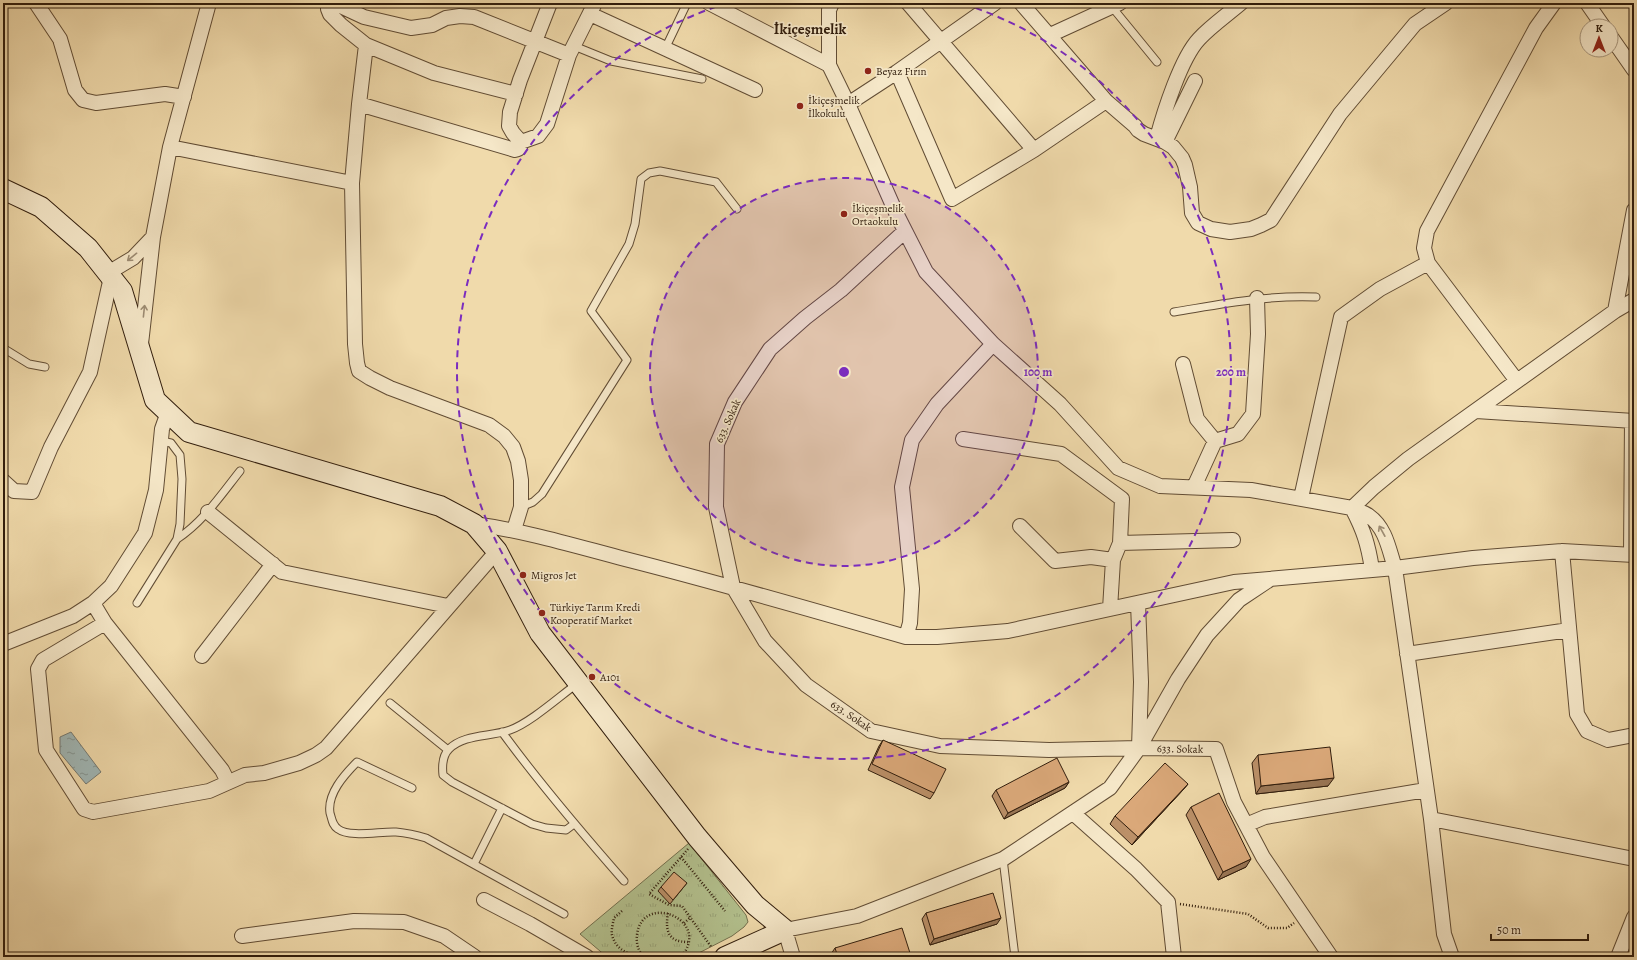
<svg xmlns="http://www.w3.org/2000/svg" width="1637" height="960" font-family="Alegreya,serif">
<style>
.park{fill:url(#park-tufts);stroke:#726f4d}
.water{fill:url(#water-ripples);stroke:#747972}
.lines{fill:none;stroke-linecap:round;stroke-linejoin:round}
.lane-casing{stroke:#614c34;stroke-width:9}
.street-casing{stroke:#614c34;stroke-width:16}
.secondary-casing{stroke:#311d0c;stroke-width:22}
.path{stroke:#311d0c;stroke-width:2.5;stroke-dasharray:1 2;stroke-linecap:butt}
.lane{stroke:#f5e7c8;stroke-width:7}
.street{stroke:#f5e7c8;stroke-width:14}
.secondary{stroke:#f5e7c8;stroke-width:20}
.wall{fill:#bb9068;stroke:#311d0c}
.shaded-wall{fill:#997655;stroke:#311d0c}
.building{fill:#daa879;stroke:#311d0c}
.oneway{stroke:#9d8c73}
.ring{fill:none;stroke:#7b2cbf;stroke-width:2;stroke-dasharray:7 5}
.poi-dot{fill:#8f2418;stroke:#f5e7c8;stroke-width:1.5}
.labels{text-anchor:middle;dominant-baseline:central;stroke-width:3.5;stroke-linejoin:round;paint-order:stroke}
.poi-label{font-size:11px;fill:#311d0c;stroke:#f5e7c8;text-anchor:start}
.street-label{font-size:11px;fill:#311d0c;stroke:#f5e7c8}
.district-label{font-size:15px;font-weight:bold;fill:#311d0c;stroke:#f5e7c8}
.centre{fill:#7b2cbf;stroke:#f5e7c8;stroke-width:2}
.ring-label{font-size:12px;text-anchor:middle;font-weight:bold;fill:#7b2cbf;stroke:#f5e7c8;stroke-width:3.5;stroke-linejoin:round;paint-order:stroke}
</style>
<defs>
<pattern id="park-tufts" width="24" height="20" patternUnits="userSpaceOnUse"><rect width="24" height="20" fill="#b3c18e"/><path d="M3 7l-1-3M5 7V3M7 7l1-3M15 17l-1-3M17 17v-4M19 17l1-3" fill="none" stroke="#9aa579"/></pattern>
<pattern id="water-ripples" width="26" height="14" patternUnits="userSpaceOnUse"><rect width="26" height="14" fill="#a0b7b6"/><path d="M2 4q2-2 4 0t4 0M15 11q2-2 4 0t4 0" fill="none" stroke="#839492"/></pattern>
</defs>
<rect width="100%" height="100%" fill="#f0daab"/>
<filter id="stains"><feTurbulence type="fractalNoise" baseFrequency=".005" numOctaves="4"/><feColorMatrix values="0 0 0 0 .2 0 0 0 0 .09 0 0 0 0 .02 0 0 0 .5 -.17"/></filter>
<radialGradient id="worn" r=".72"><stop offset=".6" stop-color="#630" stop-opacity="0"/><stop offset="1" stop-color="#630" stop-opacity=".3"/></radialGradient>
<path class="park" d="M 689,843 L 746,915 L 748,922 L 744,927 L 732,936 L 691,957 L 607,957 L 580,934 Z"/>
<path class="water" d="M 71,732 L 101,772 L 86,784 L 60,753 L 60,737 Z"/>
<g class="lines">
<g class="lane-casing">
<path id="lane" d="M 1112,7 L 1157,62
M 574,46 L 611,61 L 702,79
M 665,49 L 687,3
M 1174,312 C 1223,304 1266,295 1316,297
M 3,348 L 29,364 L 45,367
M 521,507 L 533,502 L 542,494 L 627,360 L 591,311 L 629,244 L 635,224 L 641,179 L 649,173 L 660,171 L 716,182 L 737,209
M 177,539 C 203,522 221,495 240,471
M 137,603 L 177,539 L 180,524 L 182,479 L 180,455 L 171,443 L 161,441
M 390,703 L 448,750
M 502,732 C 540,784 581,832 624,881
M 412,788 L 357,762 C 344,775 327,794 330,813 C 332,819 332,825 338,829 C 350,838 381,831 396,832 C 407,833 416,835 426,838 L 564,914
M 574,824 L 566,830 L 546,828 L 532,824 L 452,782 L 443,775 C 442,766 442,756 449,749 C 464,734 490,737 510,730 C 530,723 560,696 578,683
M 1003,859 L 1015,957
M 474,864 L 502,808"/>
</g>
<g class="street-casing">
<path id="street" d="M 36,3 L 60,39 L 75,90 L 83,100 L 96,103 L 165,94 L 184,97
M 329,3 L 328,9 L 330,14 L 341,25 L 366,45 L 434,73 L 516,94
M 334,3 L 364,17 L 411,28 L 432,25 L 446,18 L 460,16 L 474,17 L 569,55
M 709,3 L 829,65
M 832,3 L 829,10 L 829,65 L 848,104 L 897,215 L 926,272 L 993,344 L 1060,404 L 1118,468 L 1160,486 L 1251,490 L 1352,508 L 1374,487 L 1408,459 L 1615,311 L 1634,210
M 908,3 L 1034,150
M 1021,3 L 1106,101 L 1135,126 L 1138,130 L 1144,134 L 1165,142 L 1173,147 L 1182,158 L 1185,165 L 1190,187 L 1192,213 L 1198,223 L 1211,229 L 1230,232 L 1251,229 L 1261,225 L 1271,220 L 1340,114 L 1415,24 L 1446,3
M 1587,3 L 1603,26
M 590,14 L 755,90
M 1050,35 L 1120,3
M 1611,37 L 1634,70
M 366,45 L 359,104 L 352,183 L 355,344 L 357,363 L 359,371 L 370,378 L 390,388 L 489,425 L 504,436 L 513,447 L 518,461 L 521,480 L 521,507 L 514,530
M 897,72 L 952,199 L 1034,150 L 1106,101
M 359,104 L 515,150 C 520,149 521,147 521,142 L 513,133 L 509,126 L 510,112 L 520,80 L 550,3
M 848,104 L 897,72 L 995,3
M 1157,138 C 1164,112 1181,58 1199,39 C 1211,26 1227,15 1241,3
M 521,142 L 538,136 L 547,124 L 569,55 L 595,3
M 1165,142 L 1195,81
M 170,147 L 352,183
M 905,231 L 841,290 L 805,318 L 770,349 L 735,402 L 717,444 L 716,507 L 733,587 L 765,641 L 806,685 L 871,731 L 940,746 L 1049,750 L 1139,748 L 1216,749 L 1234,802 L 1263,857 L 1331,957
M 108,273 L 133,258 L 153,237
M 1615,311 L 1634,300
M 141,344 L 153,237 L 170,147 L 209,3
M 1183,364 L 1197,419 L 1215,441
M 1517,381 L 1428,263 L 1424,248 L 1427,231 L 1536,28 L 1554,3
M 1476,411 L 1634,421
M 963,439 L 1061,454 L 1122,499 L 1120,543 L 1113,560 L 1110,609
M 3,481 L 14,491 L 32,492 L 51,447 L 90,372 L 111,277
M 1194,487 L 1215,441 L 1238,434 L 1253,414 L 1258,334 L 1257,298
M 1301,498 L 1341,317 L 1380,289 L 1428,263
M 1352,508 C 1357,511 1364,512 1369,516 C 1386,528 1389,550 1395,568 L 1431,819 L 1444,934 L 1452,957
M 1352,508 C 1364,531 1368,544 1372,569
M 208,512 L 282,572 L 448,606
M 474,524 C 526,531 575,546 625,559 C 720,583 813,610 906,637 L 910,623 L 912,589 L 902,487 L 912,440 L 937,404 L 993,344
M 1020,526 L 1055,561 L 1091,557 L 1113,560
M 1120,543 L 1233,540
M 1562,551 L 1577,714 L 1587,731 L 1608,740 L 1634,735
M 1631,555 L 1632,421
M 93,603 L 105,623 L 222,770 L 228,782
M 105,623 L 43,660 L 38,669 L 46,750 L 84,809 L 93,812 L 209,791 L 245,775 L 264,773 L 299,763 L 316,755 L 326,748 L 497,551
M 906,637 L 937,637 L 1008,631 L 1234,582 L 1395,568 L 1473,558 L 1562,551 L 1634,555
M 3,644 L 73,616 L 93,603 L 111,586 L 145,533 L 156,490 L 162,429 L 168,412
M 1407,654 L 1569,630
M 202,656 L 273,564
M 1140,746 L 1178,679 L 1207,635 L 1239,600 L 1269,580
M 1073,813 L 1136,869 L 1168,902 L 1174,957
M 1431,819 L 1634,859
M 1246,825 L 1265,817 L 1426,790
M 484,900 L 530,924 L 587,957
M 242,936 L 354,921 L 404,922 L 444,936 L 475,957
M 793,957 L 785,930 L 857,916 L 1003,859 L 1110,788 L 1139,748 L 1141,682 L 1138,603
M 1618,957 L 1634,917"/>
</g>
<g class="secondary-casing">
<path id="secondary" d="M 3,189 L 41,207 L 88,248 L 122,291 L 155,400 L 189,432 L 440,506 L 474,524 L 497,551 L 540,633 L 697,837 L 755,905 L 785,930 L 725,957"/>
</g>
<path class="path" d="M 688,849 L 649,894 L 669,905 L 682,906 L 712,948
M 681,857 L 725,911
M 1180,904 L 1248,914 L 1268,928 L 1287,928 L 1294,923
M 622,911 L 614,918 C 613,923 611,930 612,935 C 616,950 628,955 642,955
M 668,913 C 665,931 668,942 688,942
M 684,923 L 691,917
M 644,957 C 638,951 636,943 637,935 C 642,891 713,920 681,957"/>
<use href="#lane" class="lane"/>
<use href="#street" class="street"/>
<use href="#secondary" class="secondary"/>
</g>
<path class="wall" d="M 883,740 L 934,793 L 930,799 L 868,770 L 879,746 Z
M 1258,755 L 1328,786 L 1256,794 L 1252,763 Z
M 1069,782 L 1065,788 L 1004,819 L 992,796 L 996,790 Z
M 1188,784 L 1182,791 L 1132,845 L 1110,824 L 1115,816 Z
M 1191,807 L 1246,867 L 1218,880 L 1186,815 Z
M 687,883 L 670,904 L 658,891 L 661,887 Z
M 926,913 L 997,924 L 930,945 L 922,919 Z
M 835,948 L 907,957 L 832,957 L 831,954 Z"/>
<path class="shaded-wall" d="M 1334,778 L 1328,786 L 1256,794 L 1261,786 Z
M 1069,782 L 1065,788 L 1004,819 L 1008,813 Z
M 1188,784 L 1182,791 L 1132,845 L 1138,837 Z
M 1251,859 L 1246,867 L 1218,880 L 1223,872 Z
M 1001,918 L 997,924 L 930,945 L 934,939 Z
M 910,953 L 907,957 L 898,957 Z"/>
<path class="building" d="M 883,740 L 946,769 L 934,793 L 872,764 Z
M 1330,747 L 1334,778 L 1261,786 L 1258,755 Z
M 1057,758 L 1069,782 L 1008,813 L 996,790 Z
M 1165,763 L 1188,784 L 1138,837 L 1115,816 Z
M 1219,793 L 1251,859 L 1223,872 L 1191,807 Z
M 674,872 L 687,883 L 673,900 L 661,887 Z
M 993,893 L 1001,918 L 934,939 L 926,913 Z
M 902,928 L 910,953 L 898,957 L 838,957 L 835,948 Z"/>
<defs><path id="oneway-shaft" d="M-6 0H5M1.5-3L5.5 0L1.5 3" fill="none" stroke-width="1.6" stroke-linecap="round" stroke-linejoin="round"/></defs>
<g class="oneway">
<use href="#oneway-shaft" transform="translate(132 257) rotate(141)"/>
<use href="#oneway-shaft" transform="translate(144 311) rotate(-84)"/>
<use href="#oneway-shaft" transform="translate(1382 531) rotate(-119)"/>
</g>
<circle cx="844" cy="372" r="194" fill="#7b2cbf" fill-opacity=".12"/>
<g class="ring">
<circle cx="844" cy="372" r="194"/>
<path d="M964 4A387 387 0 1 1 724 4"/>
</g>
<g class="poi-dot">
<circle cx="868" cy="71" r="4"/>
<circle cx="800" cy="106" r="4"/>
<circle cx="844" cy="214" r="4"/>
<circle cx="523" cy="575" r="4"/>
<circle cx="542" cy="613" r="4"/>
<circle cx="592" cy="677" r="4"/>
</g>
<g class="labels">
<g class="poi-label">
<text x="876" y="71">Beyaz Fırın</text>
<text x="808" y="100">İkiçeşmelik<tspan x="808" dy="13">İlkokulu</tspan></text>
<text x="852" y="208">İkiçeşmelik<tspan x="852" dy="13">Ortaokulu</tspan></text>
<text x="531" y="575">Migros Jet</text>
<text x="550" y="607">Türkiye Tarım Kredi<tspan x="550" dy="13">Kooperatif Market</tspan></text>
<text x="600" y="677">A101</text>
</g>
<g class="street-label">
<text transform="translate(728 421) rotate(-66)">633. Sokak</text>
<text transform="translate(851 716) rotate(34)">633. Sokak</text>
<text transform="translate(1180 749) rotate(1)">633. Sokak</text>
</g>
<g class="district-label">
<text x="810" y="29">İkiçeşmelik</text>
</g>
</g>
<circle cx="844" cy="372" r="6" class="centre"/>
<g class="ring-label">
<text x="1038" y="376">100 m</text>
<text x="1231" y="376">200 m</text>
</g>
<rect width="1637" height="960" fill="none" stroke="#f0daab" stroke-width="16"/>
<rect x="4" y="4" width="1629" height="952" fill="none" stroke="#311d0c" stroke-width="2"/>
<rect x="8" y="8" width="1621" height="944" fill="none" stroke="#311d0c"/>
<g transform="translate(1599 38)"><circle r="19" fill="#f5e7c8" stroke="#a7967d"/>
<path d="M0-3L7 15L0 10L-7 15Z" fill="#8f2418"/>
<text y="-6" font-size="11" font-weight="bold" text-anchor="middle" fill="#311d0c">K</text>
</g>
<path d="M1491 934v6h97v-6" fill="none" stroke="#311d0c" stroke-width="2"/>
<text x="1497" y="934" font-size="12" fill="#311d0c" stroke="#f5e7c8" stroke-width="3" paint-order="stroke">50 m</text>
<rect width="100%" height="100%" filter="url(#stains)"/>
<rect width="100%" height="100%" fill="url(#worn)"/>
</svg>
